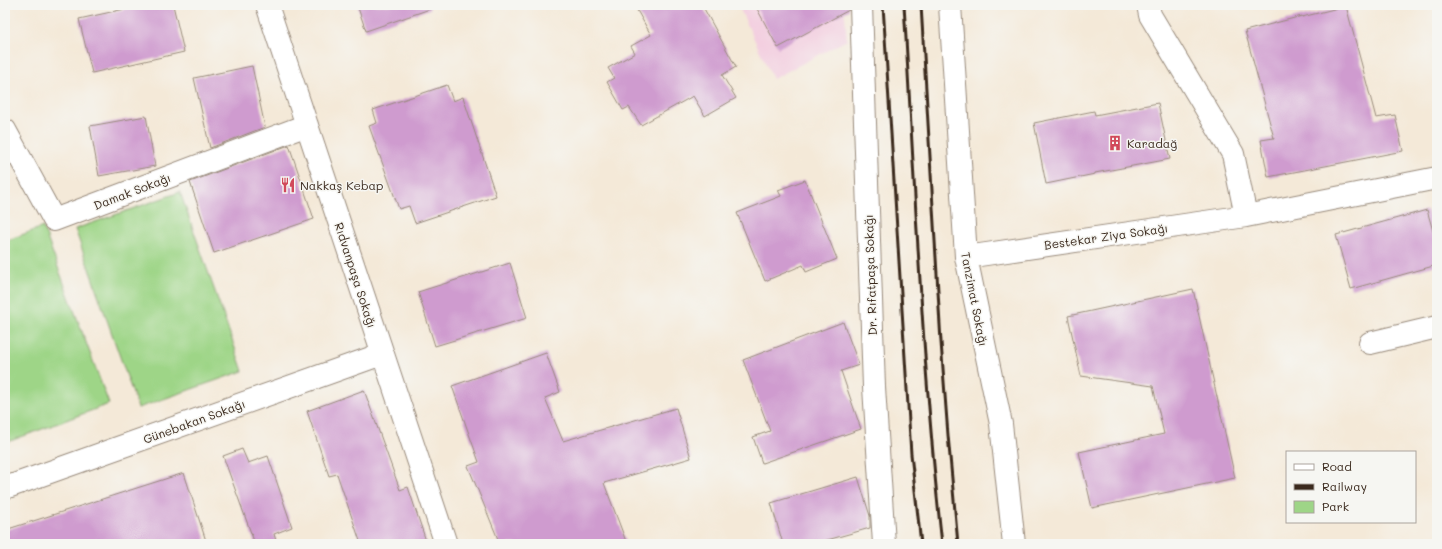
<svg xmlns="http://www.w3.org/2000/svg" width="1442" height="549" font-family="Mali,sans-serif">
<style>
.built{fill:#f3cfe0}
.green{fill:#9ed587;stroke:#6c8052}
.building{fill:#cf9bcf}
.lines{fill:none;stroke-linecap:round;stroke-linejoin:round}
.street-casing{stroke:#988a7b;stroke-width:24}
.secondary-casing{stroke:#988a7b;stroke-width:24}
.street{stroke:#fff;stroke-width:22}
.secondary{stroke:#fff;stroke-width:22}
.rail{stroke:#3b2a1e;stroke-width:3}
.labels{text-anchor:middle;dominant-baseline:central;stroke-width:3;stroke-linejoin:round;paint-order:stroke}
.poi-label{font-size:12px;fill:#3b2a1e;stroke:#f6f6f2;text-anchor:start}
.street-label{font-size:12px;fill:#3b2a1e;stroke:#f6f6f2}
</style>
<rect width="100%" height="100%" fill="#f6f6f2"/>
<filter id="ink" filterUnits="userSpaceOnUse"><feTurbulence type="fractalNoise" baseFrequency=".025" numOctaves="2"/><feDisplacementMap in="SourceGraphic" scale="8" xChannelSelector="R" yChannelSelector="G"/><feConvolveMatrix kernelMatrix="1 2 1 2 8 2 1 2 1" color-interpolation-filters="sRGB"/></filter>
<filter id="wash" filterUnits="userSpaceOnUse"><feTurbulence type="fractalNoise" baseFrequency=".012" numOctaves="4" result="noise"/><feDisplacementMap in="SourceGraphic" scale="16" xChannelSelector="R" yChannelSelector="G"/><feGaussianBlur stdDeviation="0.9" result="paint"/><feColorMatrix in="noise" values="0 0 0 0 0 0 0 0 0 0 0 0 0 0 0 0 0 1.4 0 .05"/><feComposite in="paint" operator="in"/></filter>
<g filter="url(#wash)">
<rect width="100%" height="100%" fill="#f4e9d8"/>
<path class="built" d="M 738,5 L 844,5 L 847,40 L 773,79 Z"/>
<path class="green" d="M 180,192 L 243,371 L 138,408 L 75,229 Z
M 43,227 L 109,404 L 5,443 L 5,241 Z"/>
<g id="blocks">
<path class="building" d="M 143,5 L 173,5 L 184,52 L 92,73 L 79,19 Z
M 357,5 L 430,5 L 430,9 L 366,31 Z
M 634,5 L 702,5 L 736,67 L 722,75 L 736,98 L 705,116 L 693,96 L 641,125 L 629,107 L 623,110 L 607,82 L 614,78 L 608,68 L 635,53 L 631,46 L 651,35 Z
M 755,5 L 849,5 L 849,10 L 778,48 Z
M 1346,6 L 1376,118 L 1395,115 L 1403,151 L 1268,177 L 1261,140 L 1274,138 L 1245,31 L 1302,16 L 1302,17 Z
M 252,66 L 265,127 L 210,148 L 194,78 Z
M 447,85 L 453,101 L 463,97 L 496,196 L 415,223 L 409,206 L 399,209 L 369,126 L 377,123 L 373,110 Z
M 1158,103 L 1170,159 L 1095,173 L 1095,174 L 1046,184 L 1034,123 L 1094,111 L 1095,115 Z
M 146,116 L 155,166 L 99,176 L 90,126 Z
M 289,145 L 314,219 L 214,253 L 190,182 Z
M 805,180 L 837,259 L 806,272 L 803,265 L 765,281 L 737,213 L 781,196 L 778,190 Z
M 1427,210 L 1437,245 L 1437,265 L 1351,289 L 1336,235 Z
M 510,263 L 527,318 L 435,346 L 418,292 Z
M 1193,289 L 1235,478 L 1092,508 L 1079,452 L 1164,434 L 1153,386 L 1081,376 L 1068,316 Z
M 843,322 L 859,365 L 841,371 L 861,429 L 762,463 L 753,437 L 770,431 L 743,360 Z
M 546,353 L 560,392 L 545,398 L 563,441 L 676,408 L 691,458 L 604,483 L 627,544 L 500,544 L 468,466 L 479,462 L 452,386 Z
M 364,390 L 400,490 L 408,487 L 427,544 L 361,544 L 337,474 L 329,476 L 307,411 Z
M 242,449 L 248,463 L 268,456 L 292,527 L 274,534 L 277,544 L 255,544 L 223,456 Z
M 184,473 L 207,544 L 5,544 L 5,530 Z
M 858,477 L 870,516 L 870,528 L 813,544 L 783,544 L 771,503 Z"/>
</g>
</g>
<g filter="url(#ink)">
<use href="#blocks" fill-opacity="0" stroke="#988a7b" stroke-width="1"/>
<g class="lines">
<g class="street-casing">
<path id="street" d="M 267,5 L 446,544
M 950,5 L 966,257 L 1001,424 L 1014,544
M 1148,5 L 1150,15 L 1233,154 L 1246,216
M 5,130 L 54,220 L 307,125
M 966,257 L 1246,216 L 1437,178
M 1370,343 L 1437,327
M 5,488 L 382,354"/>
</g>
<g class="secondary-casing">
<path id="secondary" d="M 861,5 L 874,387 L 884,544"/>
</g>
<use href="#street" class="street"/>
<use href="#secondary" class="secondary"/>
<path class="rail" d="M 883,5 L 911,454 L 921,544
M 904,5 C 915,185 922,365 942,544
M 921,5 L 941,342 L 948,435 L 958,544"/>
</g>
</g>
<defs>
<g id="building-bare" transform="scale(1.2)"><path d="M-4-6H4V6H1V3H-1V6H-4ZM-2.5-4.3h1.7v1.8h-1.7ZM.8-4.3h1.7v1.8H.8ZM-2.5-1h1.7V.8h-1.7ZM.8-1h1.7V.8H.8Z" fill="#d1495b" stroke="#f6f6f2" stroke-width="2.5" paint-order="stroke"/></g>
<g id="restaurant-bare" transform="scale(1.2)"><path d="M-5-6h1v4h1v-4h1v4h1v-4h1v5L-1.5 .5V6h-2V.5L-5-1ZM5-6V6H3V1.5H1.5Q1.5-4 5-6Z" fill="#d1495b" stroke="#f6f6f2" stroke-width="2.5" paint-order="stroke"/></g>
</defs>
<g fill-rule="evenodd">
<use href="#building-bare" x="1115" y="143"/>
<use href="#restaurant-bare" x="288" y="185"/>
</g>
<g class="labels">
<g class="poi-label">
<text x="1127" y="143">Karadağ</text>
<text x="300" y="185">Nakkaş Kebap</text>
</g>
<g class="street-label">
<text transform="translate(132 191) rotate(-21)">Damak Sokağı</text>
<text transform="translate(1106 236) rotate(-8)">Bestekar Ziya Sokağı</text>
<text transform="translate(356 275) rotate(72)">Rıdvanpaşa Sokağı</text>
<text transform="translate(870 275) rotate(-92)">Dr. Rıfatpaşa Sokağı</text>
<text transform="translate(975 299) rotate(79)">Tanzimat Sokağı</text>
<text transform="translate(194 421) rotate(-20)">Günebakan Sokağı</text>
</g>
</g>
<rect width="1442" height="549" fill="none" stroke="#f6f6f2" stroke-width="20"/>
<rect x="1286" y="451" width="130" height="72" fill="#f6f6f2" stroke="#aba49d"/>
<rect x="1294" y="464" width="20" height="6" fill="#ffffff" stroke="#aba49d"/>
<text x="1322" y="471" font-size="12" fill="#3b2a1e">Road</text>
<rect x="1294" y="484" width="20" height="6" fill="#3b2a1e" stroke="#aba49d"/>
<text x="1322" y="491" font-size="12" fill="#3b2a1e">Railway</text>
<rect x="1294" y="501" width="20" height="12" fill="#9ed587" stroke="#aba49d"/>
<text x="1322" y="511" font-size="12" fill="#3b2a1e">Park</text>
</svg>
